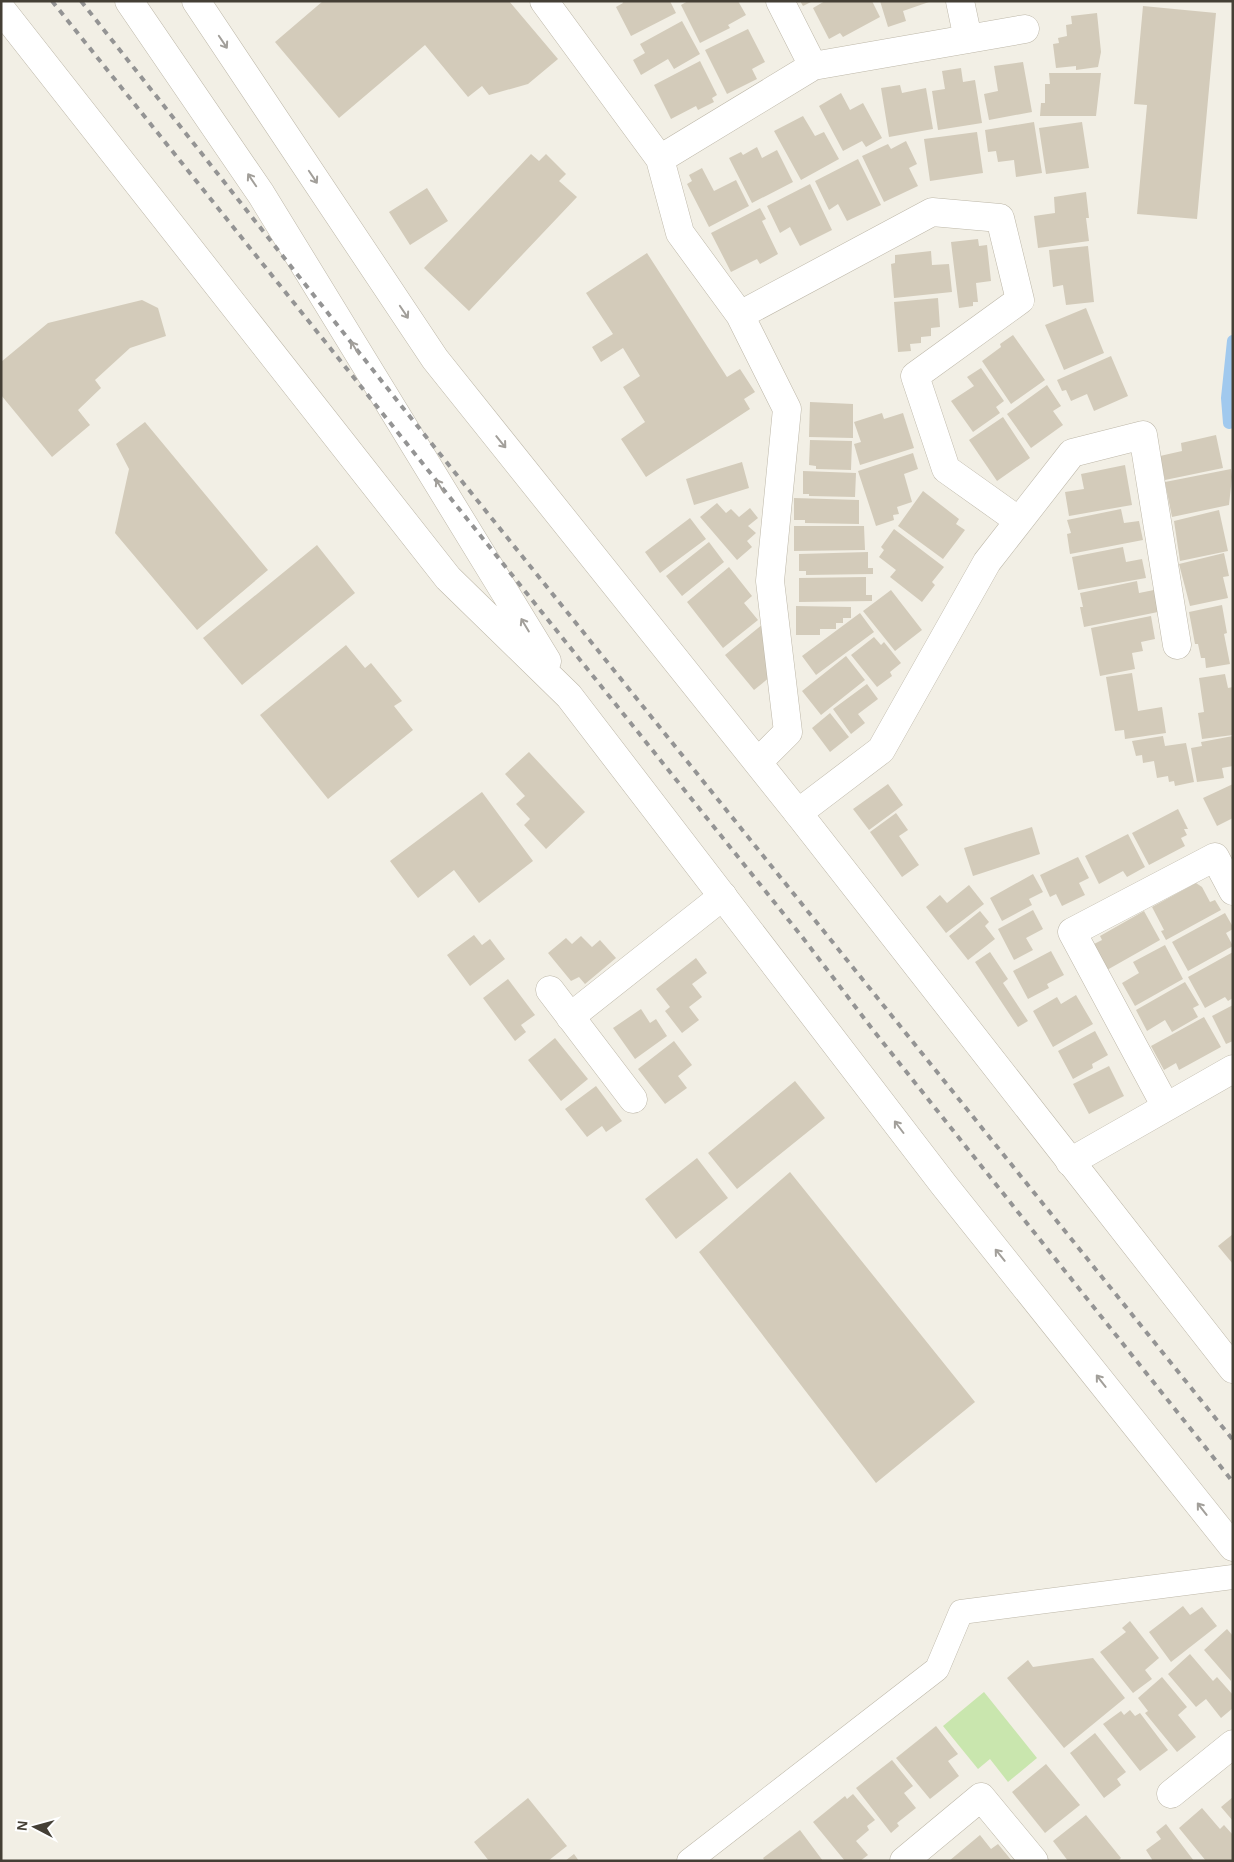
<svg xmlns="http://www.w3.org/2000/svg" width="1234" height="1862" font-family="Arial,sans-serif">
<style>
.green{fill:#c9e6ae}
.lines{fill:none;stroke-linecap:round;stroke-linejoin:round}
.stream{stroke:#a1c9ee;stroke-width:12}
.building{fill:#d3cbba}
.service-casing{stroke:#bdb7a8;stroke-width:25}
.minor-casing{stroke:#bdb7a8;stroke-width:29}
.tertiary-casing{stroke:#bdb7a8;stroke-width:29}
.service{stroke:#fff;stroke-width:24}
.minor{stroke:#fff;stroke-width:28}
.tertiary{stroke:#fff;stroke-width:28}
.rail{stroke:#949494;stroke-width:4;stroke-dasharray:6 6;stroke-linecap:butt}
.oneway{stroke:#a29f9a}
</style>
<rect width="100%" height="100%" fill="#f2efe5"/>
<path class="green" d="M 984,1692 L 1037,1758 L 1008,1782 L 990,1759 L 978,1769 L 943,1726 Z"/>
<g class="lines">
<path class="stream" d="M 1229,423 L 1227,398 L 1233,341"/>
</g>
<path class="building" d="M 323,1 L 509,1 L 558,59 L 528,84 L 489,95 L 482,86 L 468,97 L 425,45 L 339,118 L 275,42 Z
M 622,1 L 670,1 L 676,13 L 631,36 L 616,7 L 623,3 Z
M 688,1 L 738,1 L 746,15 L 728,25 L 730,28 L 700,43 L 681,5 Z
M 800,1 L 813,1 L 803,6 Z
M 825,1 L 872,1 L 880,17 L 843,37 L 840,33 L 829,39 L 813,8 Z
M 880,1 L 929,1 L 929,2 L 903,11 L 906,21 L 888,27 Z
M 1143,6 L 1216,13 L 1197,219 L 1137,214 L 1147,105 L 1134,104 Z
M 1097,13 L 1101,52 L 1098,67 L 1076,70 L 1076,66 L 1056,68 L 1053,44 L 1059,43 L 1058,38 L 1067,36 L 1066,25 L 1072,24 L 1071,16 Z
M 682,21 L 700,54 L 674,69 L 668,59 L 641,75 L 633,60 L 645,53 L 640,44 Z
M 748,29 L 765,62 L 752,69 L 757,79 L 727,94 L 705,50 Z
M 700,61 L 717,95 L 712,98 L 714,102 L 698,110 L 696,106 L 671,119 L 654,85 Z
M 1023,62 L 1032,112 L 989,120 L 984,94 L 998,91 L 994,66 Z
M 961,68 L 963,82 L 975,80 L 982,123 L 938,130 L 932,91 L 945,89 L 942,71 Z
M 1049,73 L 1101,73 L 1096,116 L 1040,116 L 1041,103 L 1045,103 L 1045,84 L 1050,84 Z
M 900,85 L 902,93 L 926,88 L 933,129 L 889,137 L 881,88 Z
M 841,93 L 850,110 L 863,103 L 882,138 L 866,147 L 862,141 L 843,151 L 819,106 Z
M 803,116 L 815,136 L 824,132 L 839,159 L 801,180 L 774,131 Z
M 1034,122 L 1042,173 L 1016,177 L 1014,160 L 998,162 L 996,151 L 988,152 L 985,130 Z
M 1082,122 L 1089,168 L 1046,174 L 1039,128 Z
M 977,132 L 983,173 L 930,181 L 924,139 Z
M 906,141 L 917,164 L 909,168 L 918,186 L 884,202 L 862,156 L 888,144 L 891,149 Z
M 757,147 L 762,158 L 777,150 L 793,182 L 752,203 L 729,158 L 741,152 L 743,155 Z
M 531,154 L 539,161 L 546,154 L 566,174 L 559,181 L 577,197 L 469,311 L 424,268 Z
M 858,159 L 881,205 L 847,221 L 838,204 L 829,210 L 815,181 Z
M 702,168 L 714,191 L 736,180 L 749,206 L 709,227 L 687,184 L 692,181 L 689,175 Z
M 810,184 L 832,230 L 800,246 L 790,227 L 780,233 L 767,206 Z
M 427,188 L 448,221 L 410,245 L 389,212 Z
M 1086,192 L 1089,218 L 1086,218 L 1089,241 L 1038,248 L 1034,216 L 1055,213 L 1054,197 Z
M 760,208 L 766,219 L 762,221 L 778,254 L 760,264 L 757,259 L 731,272 L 711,233 Z
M 978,239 L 979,246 L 987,245 L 991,281 L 976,283 L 978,302 L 973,302 L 973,306 L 959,308 L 951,242 Z
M 1088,246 L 1094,302 L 1066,305 L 1063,285 L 1053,287 L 1049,250 Z
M 931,251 L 932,265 L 949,264 L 952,292 L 894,298 L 891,264 L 895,263 L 895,255 Z
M 647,253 L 727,377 L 740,369 L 755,392 L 744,399 L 750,409 L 646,477 L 621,439 L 645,422 L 623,387 L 640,376 L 623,348 L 601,362 L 592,347 L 613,334 L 586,293 Z
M 938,298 L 940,327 L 931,328 L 931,336 L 921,337 L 921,343 L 910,344 L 911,351 L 898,352 L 894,302 Z
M 142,300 L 158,308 L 166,336 L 130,348 L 95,380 L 101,388 L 78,410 L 90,425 L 52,457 L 1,395 L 1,362 L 48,323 Z
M 1086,308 L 1104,353 L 1064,370 L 1045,325 Z
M 1013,335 L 1045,380 L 1011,404 L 982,361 L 1001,347 L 1000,344 Z
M 1111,356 L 1128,396 L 1094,411 L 1087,394 L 1071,401 L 1066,390 L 1062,391 L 1057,380 Z
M 981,368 L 1004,401 L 996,407 L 1000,413 L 973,432 L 951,401 L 974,386 L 967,377 Z
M 1047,385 L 1061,406 L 1053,411 L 1063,425 L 1031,448 L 1007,414 Z
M 810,402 L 853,404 L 853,438 L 809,437 Z
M 882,413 L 884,419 L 903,413 L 914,448 L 860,465 L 854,444 L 861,442 L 854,422 Z
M 1003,417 L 1030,458 L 997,481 L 969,440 Z
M 145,422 L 268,570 L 197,630 L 115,533 L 129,469 L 116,444 Z
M 1216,435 L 1223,468 L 1165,480 L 1160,456 L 1182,451 L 1181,443 Z
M 810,440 L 852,441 L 851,470 L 816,469 L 816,466 L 809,465 Z
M 913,453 L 918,469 L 904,474 L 912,502 L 897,507 L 899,514 L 893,515 L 894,520 L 876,526 L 858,471 Z
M 742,462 L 749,488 L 694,505 L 686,479 Z
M 1125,465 L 1132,505 L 1069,516 L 1065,492 L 1084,489 L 1081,474 Z
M 1231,469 L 1232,477 L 1229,505 L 1172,517 L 1165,482 Z
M 803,471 L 856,473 L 855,497 L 809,496 L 809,494 L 803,494 Z
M 923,491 L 959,519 L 956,524 L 965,530 L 943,559 L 898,526 Z
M 794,498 L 859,500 L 859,524 L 805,523 L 805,520 L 794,520 Z
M 717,503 L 726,513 L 731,509 L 739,517 L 750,508 L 758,518 L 748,526 L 756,533 L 747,541 L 752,547 L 737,560 L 700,517 Z
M 1121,509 L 1124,523 L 1139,521 L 1143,540 L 1070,554 L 1067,534 L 1071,533 L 1067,520 Z
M 1219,510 L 1228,551 L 1180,561 L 1174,521 Z
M 690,518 L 706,539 L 660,573 L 645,552 Z
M 794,526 L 864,526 L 865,550 L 794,551 Z
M 894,529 L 944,567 L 932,582 L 935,585 L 922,602 L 890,577 L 896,570 L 879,557 L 884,550 L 881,547 Z
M 709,542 L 724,562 L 682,596 L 666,576 Z
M 317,545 L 355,593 L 242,685 L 203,638 Z
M 1123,547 L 1126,562 L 1142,559 L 1146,578 L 1078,590 L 1072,557 Z
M 868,552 L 868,568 L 873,568 L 873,574 L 806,575 L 806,571 L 799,571 L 799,554 Z
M 1224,553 L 1229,576 L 1223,577 L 1228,598 L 1190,606 L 1179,564 Z
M 729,567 L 752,596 L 744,603 L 758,620 L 723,648 L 687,602 Z
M 866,577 L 866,595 L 872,595 L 872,601 L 799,602 L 799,578 Z
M 1137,581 L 1139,593 L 1154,590 L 1158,612 L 1084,627 L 1080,607 L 1083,607 L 1080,593 Z
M 891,590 L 922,630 L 895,651 L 863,611 Z
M 1222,605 L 1227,633 L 1224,634 L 1230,664 L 1206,668 L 1205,658 L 1201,658 L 1198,644 L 1195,644 L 1189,612 Z
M 796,606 L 851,607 L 851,618 L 843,618 L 843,623 L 836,623 L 836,629 L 820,629 L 820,635 L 796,635 Z
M 860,613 L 874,632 L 816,675 L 802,656 Z
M 1151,616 L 1155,639 L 1141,642 L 1143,651 L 1132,653 L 1135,669 L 1100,676 L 1091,628 Z
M 763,624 L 770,677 L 754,690 L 725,655 Z
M 874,637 L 881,645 L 884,642 L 901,663 L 890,672 L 892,676 L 877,687 L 851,655 Z
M 346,645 L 365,668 L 371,663 L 402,701 L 394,706 L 413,730 L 328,799 L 260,715 Z
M 846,656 L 865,680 L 821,715 L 802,691 Z
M 1132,673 L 1138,711 L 1162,707 L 1166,733 L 1125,739 L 1124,730 L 1115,731 L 1106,677 Z
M 1225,674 L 1228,688 L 1233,687 L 1233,735 L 1202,739 L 1198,713 L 1204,712 L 1199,678 Z
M 867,684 L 878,699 L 858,714 L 865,723 L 851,734 L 833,709 Z
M 830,713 L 849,737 L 830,752 L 812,728 Z
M 1163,736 L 1165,746 L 1186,743 L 1194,782 L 1175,786 L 1174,781 L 1169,782 L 1168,776 L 1157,778 L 1154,761 L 1143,763 L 1142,755 L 1136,756 L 1132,741 Z
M 1233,736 L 1233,766 L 1222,768 L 1224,778 L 1197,782 L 1191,748 L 1202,746 L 1201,742 Z
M 529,752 L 585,812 L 546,849 L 524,825 L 530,819 L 516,804 L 525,796 L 505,774 Z
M 888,784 L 903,805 L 869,830 L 853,809 Z
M 1233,784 L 1233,818 L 1217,826 L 1203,798 Z
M 482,792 L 533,861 L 479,903 L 454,870 L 418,898 L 390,861 Z
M 1178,809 L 1188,829 L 1184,829 L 1187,835 L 1181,838 L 1185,846 L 1149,865 L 1132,833 Z
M 896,813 L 908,830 L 899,836 L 919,865 L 902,877 L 870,832 Z
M 1032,827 L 1040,854 L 973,876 L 964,848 Z
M 1128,834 L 1145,867 L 1127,877 L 1123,871 L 1099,884 L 1085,856 Z
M 1078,857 L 1089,878 L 1079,883 L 1085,895 L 1062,906 L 1056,894 L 1050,897 L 1040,875 Z
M 1033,874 L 1043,892 L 1029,899 L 1032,905 L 1002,921 L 990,898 Z
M 1196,883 L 1202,887 L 1210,902 L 1215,900 L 1221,910 L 1166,940 L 1161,931 L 1164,930 L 1152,907 Z
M 969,885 L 984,904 L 946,933 L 926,907 L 940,895 L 947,903 Z
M 1033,910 L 1043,929 L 1026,938 L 1033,950 L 1014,960 L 998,929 Z
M 980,911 L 989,922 L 985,926 L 995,939 L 968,960 L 949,936 Z
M 1144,911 L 1160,940 L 1107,970 L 1094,944 L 1102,940 L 1100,936 Z
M 1225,913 L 1233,927 L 1233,929 L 1226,933 L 1233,946 L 1188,971 L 1172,942 Z
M 474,935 L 482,945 L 490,939 L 505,959 L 470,986 L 447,955 Z
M 581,936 L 592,947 L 600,940 L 616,958 L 585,984 L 579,977 L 571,981 L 548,953 L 566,938 L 572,944 Z
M 1165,945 L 1183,979 L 1135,1006 L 1122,983 L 1139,973 L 1133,962 Z
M 1051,951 L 1064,975 L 1047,984 L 1049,988 L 1028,999 L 1013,971 Z
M 990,952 L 1008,979 L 1003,983 L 1028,1021 L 1018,1027 L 975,962 Z
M 1233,952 L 1233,998 L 1228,1001 L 1225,997 L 1205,1008 L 1188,977 Z
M 696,958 L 707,973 L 692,984 L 702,997 L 689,1007 L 699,1020 L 682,1033 L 665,1011 L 670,1007 L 656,989 Z
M 508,979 L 535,1015 L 521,1025 L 526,1032 L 515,1041 L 483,998 Z
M 1185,982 L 1199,1005 L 1193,1008 L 1198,1017 L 1172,1032 L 1165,1020 L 1147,1031 L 1136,1010 Z
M 1076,995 L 1093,1024 L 1053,1047 L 1033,1011 L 1057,997 L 1061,1004 Z
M 1233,1005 L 1233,1041 L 1226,1044 L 1212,1016 Z
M 641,1009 L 650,1023 L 656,1019 L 667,1036 L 635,1059 L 613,1028 Z
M 1204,1017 L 1221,1047 L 1179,1070 L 1176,1063 L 1164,1070 L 1151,1046 Z
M 1095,1031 L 1108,1055 L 1092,1064 L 1093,1068 L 1073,1079 L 1058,1051 Z
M 555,1038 L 588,1079 L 561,1101 L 528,1060 Z
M 674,1041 L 692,1065 L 678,1076 L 687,1088 L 665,1104 L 638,1069 Z
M 1109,1066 L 1124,1096 L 1089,1114 L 1073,1084 Z
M 795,1081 L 825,1118 L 737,1189 L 708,1153 Z
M 596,1086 L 622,1121 L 606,1132 L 602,1126 L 587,1137 L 565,1109 Z
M 697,1158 L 728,1198 L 676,1239 L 645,1199 Z
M 790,1172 L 975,1402 L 876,1483 L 699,1252 Z
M 1233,1234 L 1233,1264 L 1218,1246 Z
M 1183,1606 L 1190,1615 L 1202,1607 L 1217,1626 L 1171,1662 L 1149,1632 Z
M 1130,1621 L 1159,1658 L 1145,1670 L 1152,1679 L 1133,1693 L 1100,1652 L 1126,1632 L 1122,1628 Z
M 1227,1629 L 1233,1636 L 1231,1681 L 1204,1650 Z
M 1190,1654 L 1213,1681 L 1217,1677 L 1233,1695 L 1233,1708 L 1221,1718 L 1206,1699 L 1196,1707 L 1168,1674 Z
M 1093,1658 L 1125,1698 L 1064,1748 L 1007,1678 L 1028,1660 L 1033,1667 Z
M 1162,1677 L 1187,1707 L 1178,1715 L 1196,1737 L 1177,1752 L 1145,1713 L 1148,1711 L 1138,1698 Z
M 1130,1710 L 1135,1716 L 1140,1713 L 1168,1750 L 1140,1771 L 1103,1724 L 1121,1711 L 1124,1715 Z
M 936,1726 L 958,1754 L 948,1761 L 959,1776 L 930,1799 L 896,1758 Z
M 1095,1733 L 1126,1772 L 1117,1779 L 1121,1785 L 1104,1798 L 1070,1753 Z
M 892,1760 L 913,1786 L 904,1793 L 916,1808 L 897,1823 L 899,1826 L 891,1833 L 856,1788 Z
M 1046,1764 L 1080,1805 L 1045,1833 L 1012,1792 Z
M 853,1794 L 875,1820 L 867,1826 L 869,1830 L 856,1841 L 868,1855 L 860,1861 L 845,1861 L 813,1822 L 845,1796 L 847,1799 Z
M 1233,1797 L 1233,1821 L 1221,1807 Z
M 528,1798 L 567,1846 L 548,1861 L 489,1861 L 474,1842 Z
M 1202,1808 L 1220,1829 L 1224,1825 L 1233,1835 L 1233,1859 L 1230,1861 L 1206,1861 L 1179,1828 Z
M 1086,1815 L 1121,1858 L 1118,1861 L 1068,1861 L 1053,1841 Z
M 1166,1824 L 1194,1861 L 1153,1861 L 1146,1850 L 1161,1839 L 1156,1832 Z
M 800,1830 L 823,1861 L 765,1861 L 763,1858 Z
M 980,1835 L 991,1849 L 998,1844 L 1012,1861 L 949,1861 Z
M 574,1854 L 579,1861 L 565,1861 Z"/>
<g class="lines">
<g class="service-casing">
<path id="service" d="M 689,1861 L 937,1669 L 961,1612 L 1233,1577"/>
</g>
<g class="minor-casing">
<path id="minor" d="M 544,1 L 660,159 L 680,233 L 740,315 L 787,409 L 770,581 L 788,732 L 758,762
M 780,1 L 813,66
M 960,1 L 968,39
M 660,159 L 813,66 L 1025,29
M 740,315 L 932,212 L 1000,218 L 1020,300 L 915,376 L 946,469 L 1019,521
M 798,813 L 881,750 L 987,562 L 1072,453 L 1143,435 L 1177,645
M 550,990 L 633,1099
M 570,1017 L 723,896
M 1166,1107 L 1072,932 L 1215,857 L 1233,891
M 1070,1162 L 1233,1069
M 1171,1794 L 1233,1744
M 904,1861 L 981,1797 L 1034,1861"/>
</g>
<g class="tertiary-casing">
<path id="tertiary" d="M 129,1 L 261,194 L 547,661
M 196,1 L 435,359 L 798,813 L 1233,1369
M 1,9 L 448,578 L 569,696 L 944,1185 L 1233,1547"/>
</g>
<use href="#service" class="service"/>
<use href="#minor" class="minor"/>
<use href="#tertiary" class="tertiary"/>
<path class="rail" d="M 52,1 L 803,938 L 873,1030 L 1233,1482
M 81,1 L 403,408 L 1233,1440"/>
</g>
<defs><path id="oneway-shaft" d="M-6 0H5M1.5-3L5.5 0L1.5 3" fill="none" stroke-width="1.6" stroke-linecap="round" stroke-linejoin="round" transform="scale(1.25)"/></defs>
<g class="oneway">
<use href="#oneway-shaft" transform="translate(223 42) rotate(56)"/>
<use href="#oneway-shaft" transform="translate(313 177) rotate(56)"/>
<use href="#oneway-shaft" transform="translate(252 180) rotate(-124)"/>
<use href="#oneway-shaft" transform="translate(404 312) rotate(56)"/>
<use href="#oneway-shaft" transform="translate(355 348) rotate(-121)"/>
<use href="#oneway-shaft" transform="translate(501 442) rotate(51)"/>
<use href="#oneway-shaft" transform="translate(440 486) rotate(-121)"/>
<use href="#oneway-shaft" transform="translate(525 625) rotate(-121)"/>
<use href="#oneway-shaft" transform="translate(899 1127) rotate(-127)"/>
<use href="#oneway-shaft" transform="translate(1000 1255) rotate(-129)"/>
<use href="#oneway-shaft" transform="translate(1101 1381) rotate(-128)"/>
<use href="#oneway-shaft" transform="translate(1202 1509) rotate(-128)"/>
</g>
<rect width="1234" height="1862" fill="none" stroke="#443f35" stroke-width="5"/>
<g transform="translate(35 1827) rotate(276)" stroke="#ffffff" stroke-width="4" paint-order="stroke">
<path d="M0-4L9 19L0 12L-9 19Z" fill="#443f35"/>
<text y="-8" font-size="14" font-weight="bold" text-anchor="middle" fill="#443f35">N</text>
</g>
</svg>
